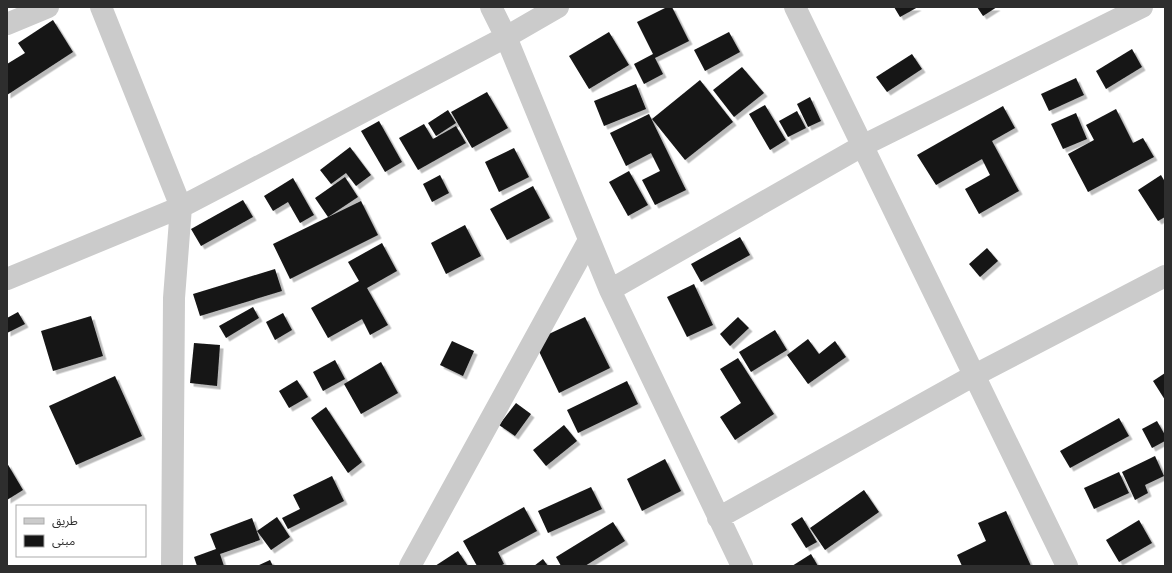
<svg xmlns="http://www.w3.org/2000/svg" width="1172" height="573" font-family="Arial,'Noto Sans Arabic',sans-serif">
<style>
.building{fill:#151515;filter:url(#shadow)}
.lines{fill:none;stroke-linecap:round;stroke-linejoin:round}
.minor{stroke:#cbcbcb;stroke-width:22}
</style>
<defs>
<filter id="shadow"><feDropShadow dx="3.5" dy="3.5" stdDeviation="0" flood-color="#0004"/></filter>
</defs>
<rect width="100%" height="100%" fill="#fff"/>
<path class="building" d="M 667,7 L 672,7 L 689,41 L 655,58 L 663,74 L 644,84 L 634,64 L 653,54 L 637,22 Z
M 894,7 L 918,7 L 900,17 Z
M 977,7 L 997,7 L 983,16 Z
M 53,20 L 73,52 L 7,95 L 7,64 L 25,53 L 18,43 Z
M 609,32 L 629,65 L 589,89 L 569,56 Z
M 729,32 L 740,52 L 705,71 L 694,50 Z
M 1132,49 L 1142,67 L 1106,89 L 1096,71 Z
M 912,54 L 922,69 L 887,92 L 876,77 Z
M 742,67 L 764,93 L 734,117 L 713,90 Z
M 1076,78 L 1084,95 L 1049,111 L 1041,94 Z
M 700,80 L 733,122 L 685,160 L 652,119 Z
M 636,84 L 646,109 L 604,126 L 594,101 Z
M 487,92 L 508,128 L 472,148 L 451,112 Z
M 810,97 L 821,121 L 808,127 L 797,104 Z
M 765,105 L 786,140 L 770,150 L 749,114 Z
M 1003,106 L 1015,128 L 992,141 L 1019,191 L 979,214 L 965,189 L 990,175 L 982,159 L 936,185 L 917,155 Z
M 1116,109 L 1133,143 L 1143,138 L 1154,157 L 1088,192 L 1068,154 L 1094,140 L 1086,125 Z
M 448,110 L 456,123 L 436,136 L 428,123 Z
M 797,111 L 806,128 L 788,137 L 779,121 Z
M 1076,113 L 1087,139 L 1063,149 L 1051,124 Z
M 649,114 L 686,190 L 655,205 L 642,180 L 660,171 L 651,153 L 626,166 L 610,133 Z
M 379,121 L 402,162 L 385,172 L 361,131 Z
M 424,124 L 433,139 L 456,126 L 466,143 L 418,170 L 399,138 Z
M 350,147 L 371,175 L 356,186 L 346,173 L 331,184 L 320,170 Z
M 514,148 L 529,177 L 499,192 L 485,162 Z
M 629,171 L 648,205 L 628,216 L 609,182 Z
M 440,175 L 449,193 L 432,202 L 423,184 Z
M 1161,175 L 1165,182 L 1165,217 L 1158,221 L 1138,190 Z
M 345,177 L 358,197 L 328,217 L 315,198 Z
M 293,178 L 314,215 L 300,223 L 288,202 L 273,211 L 264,196 Z
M 533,186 L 550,218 L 507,240 L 490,209 Z
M 243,200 L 253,217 L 201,246 L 191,229 Z
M 361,201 L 378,235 L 290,279 L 273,244 Z
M 465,225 L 481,256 L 446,274 L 431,243 Z
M 740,237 L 750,255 L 701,282 L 691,264 Z
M 382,243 L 397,271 L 367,288 L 388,325 L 370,335 L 362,319 L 328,338 L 311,308 L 359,281 L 348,262 Z
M 987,248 L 998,261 L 980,277 L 969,264 Z
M 275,269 L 282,291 L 200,316 L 193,294 Z
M 694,284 L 713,325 L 687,337 L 667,297 Z
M 253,307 L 259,318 L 226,338 L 219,326 Z
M 18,312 L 25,324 L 7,333 L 7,318 Z
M 283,313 L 292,330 L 275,340 L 266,322 Z
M 91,316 L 103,356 L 53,371 L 41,331 Z
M 585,317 L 610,368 L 559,393 L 534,341 Z
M 738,317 L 749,328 L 730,346 L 720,334 Z
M 775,330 L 787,350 L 751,372 L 739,352 Z
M 808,339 L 819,354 L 835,341 L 846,357 L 808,384 L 787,355 Z
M 452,341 L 474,351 L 463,376 L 440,365 Z
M 194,343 L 220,345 L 217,386 L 190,383 Z
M 738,358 L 774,414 L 735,440 L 720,417 L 741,403 L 720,369 Z
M 335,360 L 345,379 L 323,391 L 313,372 Z
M 381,362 L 398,393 L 361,414 L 344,384 Z
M 1165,373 L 1165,400 L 1153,381 Z
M 115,376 L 142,436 L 76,465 L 49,406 Z
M 297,380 L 308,397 L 289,408 L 279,391 Z
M 627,381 L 638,404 L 578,433 L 567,410 Z
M 516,403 L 531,414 L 515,436 L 499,425 Z
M 326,407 L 362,462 L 348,473 L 311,418 Z
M 1119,418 L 1129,436 L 1070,468 L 1060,451 Z
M 1157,421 L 1165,435 L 1165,441 L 1152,448 L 1142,429 Z
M 564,425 L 577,441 L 546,466 L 533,450 Z
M 1155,456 L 1164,476 L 1145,485 L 1148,493 L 1135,500 L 1122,472 Z
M 665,459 L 681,491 L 642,511 L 627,479 Z
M 7,463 L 23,490 L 7,500 Z
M 1119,472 L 1129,493 L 1094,509 L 1084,488 Z
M 332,476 L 344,501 L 288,529 L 282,518 L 300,509 L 293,495 Z
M 591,487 L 602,509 L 548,533 L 538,511 Z
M 864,490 L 879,512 L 825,550 L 810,528 Z
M 524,507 L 537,531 L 498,552 L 504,564 L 500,566 L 477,566 L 463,541 Z
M 1006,511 L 1031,566 L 962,566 L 957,555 L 986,541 L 978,523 Z
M 277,517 L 290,537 L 271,550 L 257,531 Z
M 802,517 L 817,542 L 806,548 L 791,524 Z
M 252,518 L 260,540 L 220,554 L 224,566 L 197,566 L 194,557 L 216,549 L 210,534 Z
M 1139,520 L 1152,543 L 1119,562 L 1106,540 Z
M 613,522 L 625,541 L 585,566 L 561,566 L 556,557 Z
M 458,551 L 468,566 L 435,566 Z
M 811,554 L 818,566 L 792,566 Z
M 543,559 L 548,566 L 534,566 Z
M 270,560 L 273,566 L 257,566 Z"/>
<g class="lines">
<path class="minor" d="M 101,7 L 181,207 L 174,298 L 172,566
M 491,7 L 506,37 L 610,290 L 742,566
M 795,7 L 1067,566
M 7,24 L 48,7
M 7,279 L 181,207 L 506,37 L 558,7
M 610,290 L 862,146 L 1142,7
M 718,518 L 973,376 L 1165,276
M 410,566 L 589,240"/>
</g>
<rect width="1172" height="573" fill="none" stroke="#2e2e2e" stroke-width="16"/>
<rect x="16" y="505" width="130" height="52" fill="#ffffff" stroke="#ababab"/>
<rect x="24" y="518" width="20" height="6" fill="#cbcbcb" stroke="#ababab"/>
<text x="52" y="525" font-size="12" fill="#2e2e2e">طريق</text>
<rect x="24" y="535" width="20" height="12" fill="#151515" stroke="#ababab"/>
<text x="52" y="545" font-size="12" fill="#2e2e2e">مبنى</text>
</svg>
